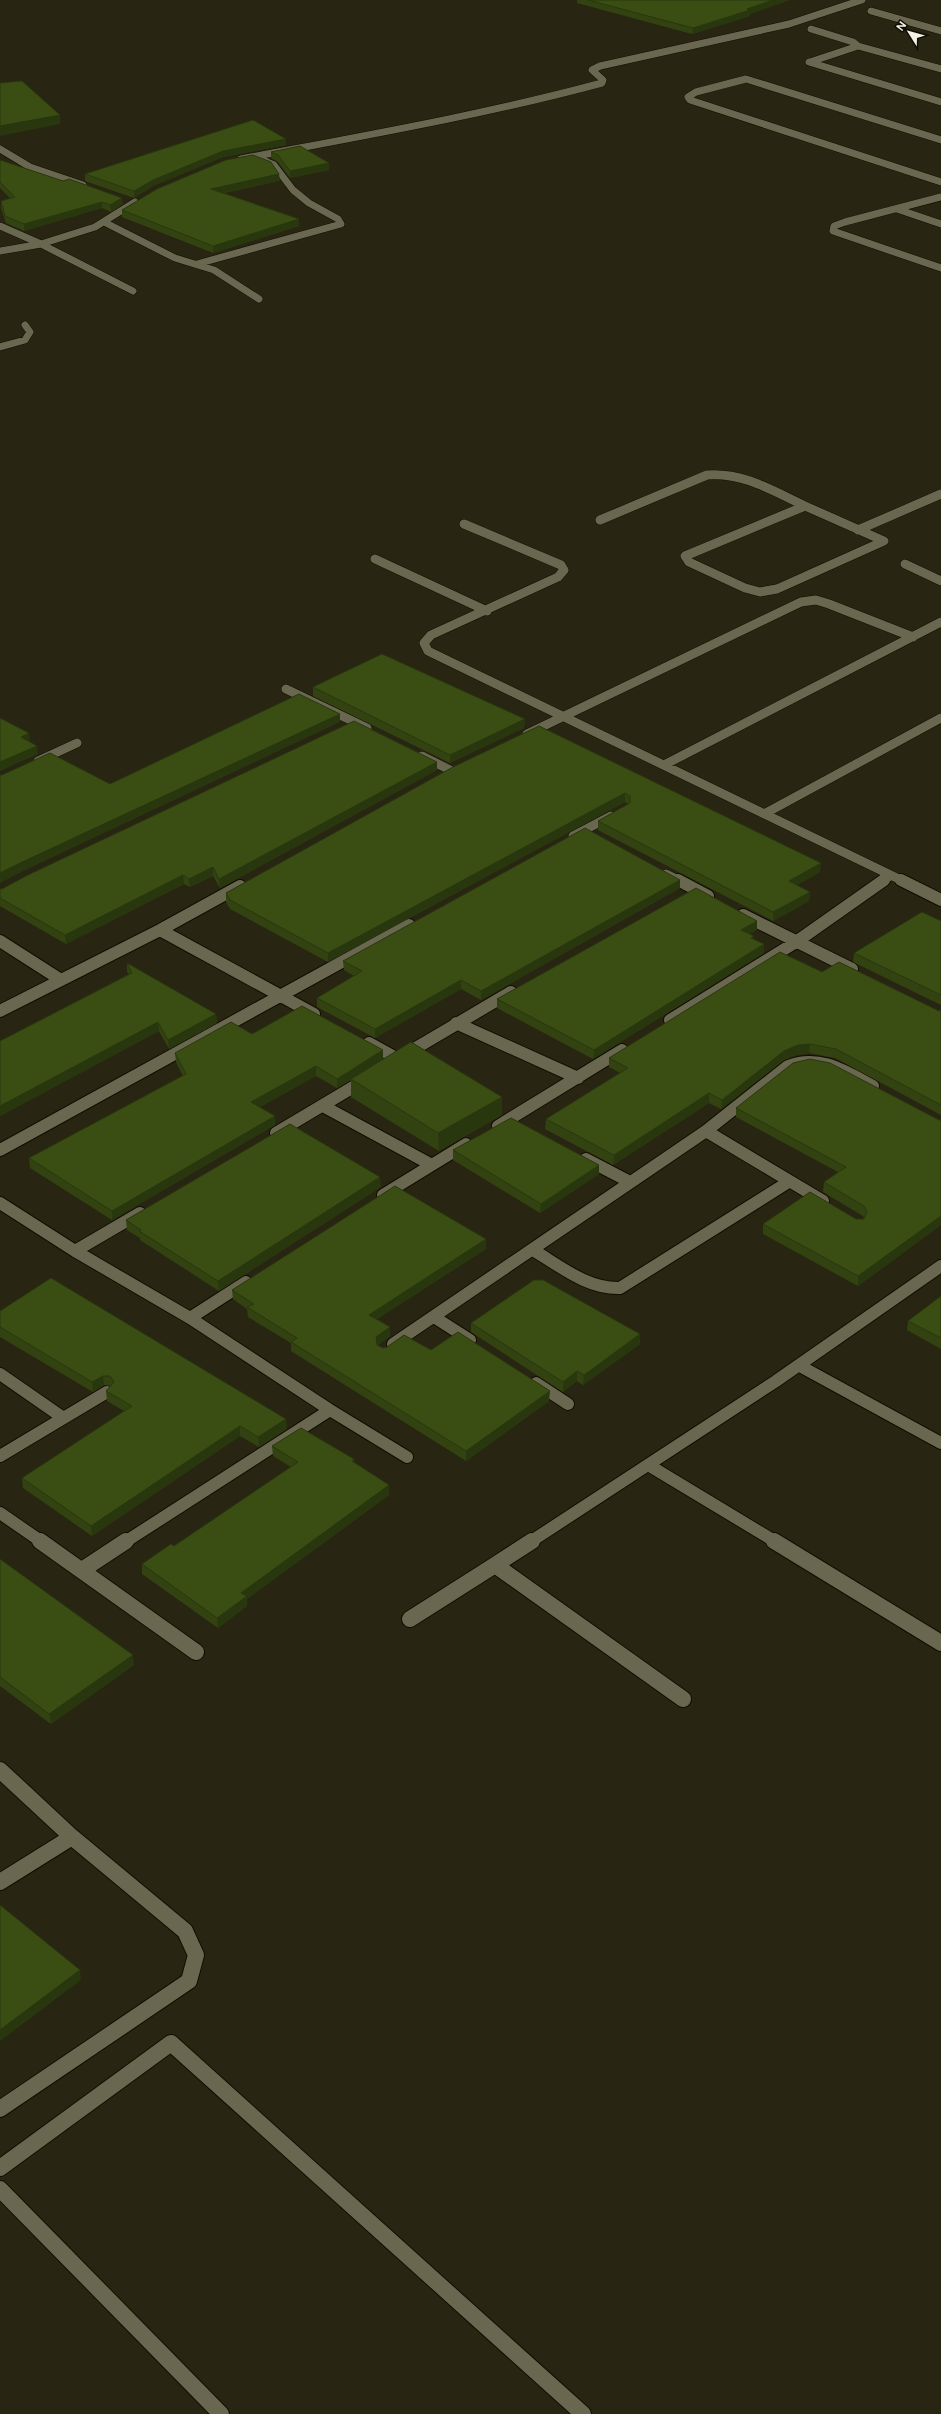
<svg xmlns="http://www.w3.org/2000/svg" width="941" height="2414" font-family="Figtree,sans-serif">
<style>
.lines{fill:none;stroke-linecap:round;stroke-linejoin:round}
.street-far3-casing{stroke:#110e00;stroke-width:8}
.street-far2-casing{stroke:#110e00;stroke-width:10}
.street-far1-casing{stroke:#110e00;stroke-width:14}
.street-casing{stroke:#110e00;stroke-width:18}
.street-far3{stroke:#6a6751;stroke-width:7}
.street-far2{stroke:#6a6751;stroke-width:9}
.street-far1{stroke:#6a6751;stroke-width:12}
.street{stroke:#6a6751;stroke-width:16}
.wall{fill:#324311}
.shaded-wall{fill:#29370e}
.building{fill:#3a4e14;stroke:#29370e}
</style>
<rect width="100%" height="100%" fill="#282612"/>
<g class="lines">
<g class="street-far3-casing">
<path id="street-far3" d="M 871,11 L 941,31
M 858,46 L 941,69
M 809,62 L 941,102
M 810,62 L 858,46 L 853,42 L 811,29
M 941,140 L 746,79 L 696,92 L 688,97 L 690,100 L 941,182
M 0,149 L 30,167 L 83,185
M 241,159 C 362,136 483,115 602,83 L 603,80 L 592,70 L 600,66 L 789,24 L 862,0
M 941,197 L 845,222 L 834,226 L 833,231 L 941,268
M 897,209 L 941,224
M 104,222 L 175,258 L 214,270 L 259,299
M 0,226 L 41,244 L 133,291
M 0,251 L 41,244 L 95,227 L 135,202
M 197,264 L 341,224 L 338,219 L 309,203 L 293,190 L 274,165 L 258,158
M 0,347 L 25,340 L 30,332 L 25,325"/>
</g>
<g class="street-far2-casing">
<path id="street-far2" d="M 805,506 L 884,541 L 777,589 L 760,592 L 745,588 L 689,562 L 685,556 Z
M 600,520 L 707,475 C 743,472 773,491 805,506
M 464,524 L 561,565 L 564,570 L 558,577 L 431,635 L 424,643 L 428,651 L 903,881
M 858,530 L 941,494
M 375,559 L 487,611
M 905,564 L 941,581
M 286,689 L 367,728
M 527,734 L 801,602 L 816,600 L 829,604 L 913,637
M 422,756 L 450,770
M 38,761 L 77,743
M 664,765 L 941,622
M 764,814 L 941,718
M 573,836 L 611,816
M 666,874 L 680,881
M 882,881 L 890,876"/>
</g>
<g class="street-far1-casing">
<path id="street-far1" d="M 678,880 L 708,896
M 901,880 L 941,900
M 743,915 L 852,969
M 160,930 L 314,1014
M 0,941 L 61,980
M 0,1011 L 160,930 L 240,886
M 670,1020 L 796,942 L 884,880
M 456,1023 L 578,1078
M 369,1043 L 398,1059
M 404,1055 L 511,992
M 323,1106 L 430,1164
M 498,1126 L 622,1050
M 706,1131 L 823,1201
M 276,1133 L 365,1080
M 0,1150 L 409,925
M 586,1159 L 630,1182
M 383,1195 L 466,1144
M 0,1203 L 75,1251 L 190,1318 L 246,1282
M 533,1250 C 560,1266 587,1289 620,1288 L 790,1181
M 75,1251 L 140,1213
M 434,1317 L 470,1340
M 190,1318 L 330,1410 L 407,1457
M 393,1344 L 706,1131 L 788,1066 C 820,1054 845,1071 873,1086
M 800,1366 L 941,1443
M 0,1374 L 62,1417
M 536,1383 L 568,1404
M 0,1456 L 107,1392
M 650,1466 L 776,1542
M 0,1513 L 42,1542
M 125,1542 L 330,1410
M 530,1542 L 776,1381 L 941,1266"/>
</g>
<g class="street-casing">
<path id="street" d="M 40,1541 L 196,1652
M 774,1541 L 941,1643
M 495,1565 L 532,1541
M 82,1570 L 126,1541
M 410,1619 L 495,1565 L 683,1699
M 0,1770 L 72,1837 L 185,1931 L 196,1955 L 189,1981 L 0,2109
M 0,1882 L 72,1837
M 0,2168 L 171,2043 L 583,2414
M 0,2189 L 221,2414"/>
</g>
<use href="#street-far3" class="street-far3"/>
<use href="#street-far2" class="street-far2"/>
<use href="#street-far1" class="street-far1"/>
<use href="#street" class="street"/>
</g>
<path class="wall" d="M 577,0 L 790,0 L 750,14 L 750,16 L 692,34 L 577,3 Z
M 286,139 L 286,145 L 223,157 L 153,186 L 134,198 L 85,181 L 85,174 Z
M 271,152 L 329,163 L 329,170 L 290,178 L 278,162 L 271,158 Z
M 0,160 L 123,204 L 111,212 L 102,208 L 24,231 L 6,223 L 1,208 L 1,201 L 10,198 L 0,188 Z
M 280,181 L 224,193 L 299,219 L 299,226 L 213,253 L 122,217 L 122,210 Z
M 313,687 L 524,728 L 450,763 L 313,696 Z
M 539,726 L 820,872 L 797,885 L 810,892 L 809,901 L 773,921 L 598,830 L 598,821 L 628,804 L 625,802 L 328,962 L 230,909 L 226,902 L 226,893 Z
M 437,770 L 220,888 L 213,876 L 190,887 L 184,884 L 66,944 L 0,906 L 0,889 Z
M 680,880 L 680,888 L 481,1000 L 461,989 L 375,1038 L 317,1007 L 317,998 L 354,976 L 344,970 L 343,961 Z
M 941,921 L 941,1005 L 853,962 L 854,953 Z
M 757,930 L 749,934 L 754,939 L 764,944 L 764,953 L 593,1059 L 497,1008 L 497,999 Z
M 127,963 L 216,1014 L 217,1023 L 169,1049 L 159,1031 L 0,1116 L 0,1041 L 129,974 L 127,972 Z
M 822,972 L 939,1011 L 941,1010 L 941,1115 L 835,1058 L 809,1053 L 797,1055 L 784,1060 L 721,1109 L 709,1103 L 613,1165 L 545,1129 L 546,1119 L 620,1073 L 609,1067 L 609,1058 Z
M 252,1034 L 383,1059 L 502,1097 L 502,1115 L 439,1151 L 351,1097 L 351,1080 L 337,1088 L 316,1076 L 260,1107 L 275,1125 L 112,1220 L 30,1168 L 29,1158 L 183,1076 L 176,1062 L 175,1053 Z
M 736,1108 L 941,1120 L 941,1225 L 858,1286 L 763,1234 L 763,1224 L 864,1219 L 864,1218 L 863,1216 L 823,1192 L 824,1182 L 838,1172 L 736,1117 Z
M 453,1150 L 599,1174 L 540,1213 L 453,1160 Z
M 381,1187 L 219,1291 L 140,1240 L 140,1238 L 127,1230 L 126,1220 Z
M 486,1239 L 486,1249 L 377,1319 L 390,1327 L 390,1336 L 378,1345 L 383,1348 L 431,1350 L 549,1401 L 466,1461 L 291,1351 L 291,1343 L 248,1317 L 247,1309 L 233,1299 L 232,1290 Z
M 941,1296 L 941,1349 L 907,1330 L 908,1321 Z
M 0,1311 L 287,1429 L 259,1447 L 240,1436 L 92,1536 L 23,1488 L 22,1478 L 124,1411 L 107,1401 L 106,1391 L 111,1386 L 104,1385 L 93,1392 L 0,1337 Z
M 471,1323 L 640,1334 L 640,1344 L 583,1385 L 577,1381 L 563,1392 L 471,1332 Z
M 272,1446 L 354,1459 L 354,1463 L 389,1485 L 389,1495 L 247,1599 L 247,1606 L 218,1628 L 142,1574 L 142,1564 L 174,1546 L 291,1467 L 273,1456 Z
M 0,1559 L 134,1665 L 51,1724 L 0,1686 Z"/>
<path class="shaded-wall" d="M 773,0 L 790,0 L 750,14 L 750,16 L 692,34 L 693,28 Z
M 60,115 L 60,124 L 0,136 L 0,126 Z
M 286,139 L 286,145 L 223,157 L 153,186 L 134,198 L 134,191 L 153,180 L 223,151 Z
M 329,163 L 329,170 L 290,178 L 290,171 Z
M 279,174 L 280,181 L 212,195 L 211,189 Z
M 122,198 L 123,204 L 111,212 L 110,205 Z
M 102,202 L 102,208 L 24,231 L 24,224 Z
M 299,219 L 299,226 L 213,253 L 213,246 Z
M 340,714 L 340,722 L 19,873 L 0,883 L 0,873 L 18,864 Z
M 525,719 L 524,728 L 450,763 L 450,755 Z
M 29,733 L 30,742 L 21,737 Z
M 37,746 L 38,754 L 0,771 L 0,762 Z
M 437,762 L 437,770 L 220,888 L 219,879 Z
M 625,793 L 625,802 L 328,962 L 328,953 Z
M 821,863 L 820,872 L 788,890 L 789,881 Z
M 213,867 L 213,876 L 190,887 L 189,879 Z
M 183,875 L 184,884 L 66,944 L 65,935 Z
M 680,880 L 680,888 L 481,1000 L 481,991 Z
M 810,892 L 809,901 L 773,921 L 773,912 Z
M 757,921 L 757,930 L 740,939 L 741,930 Z
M 764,944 L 764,953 L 593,1059 L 594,1050 Z
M 461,980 L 461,989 L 375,1038 L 375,1029 Z
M 216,1014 L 217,1023 L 169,1049 L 168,1040 Z
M 158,1022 L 159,1031 L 0,1116 L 0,1106 Z
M 810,1044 L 809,1053 L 797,1055 L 784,1060 L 721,1109 L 722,1100 L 784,1051 L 798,1045 Z
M 383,1050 L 383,1060 L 337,1088 L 337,1079 Z
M 316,1066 L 316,1076 L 252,1111 L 251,1102 Z
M 709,1093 L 709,1103 L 613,1165 L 614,1155 Z
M 502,1097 L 502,1115 L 439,1151 L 438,1133 Z
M 275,1116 L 275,1125 L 112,1220 L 112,1211 Z
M 599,1165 L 599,1174 L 540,1213 L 541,1204 Z
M 380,1177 L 381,1187 L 219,1291 L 218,1281 Z
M 941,1216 L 941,1225 L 858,1286 L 858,1276 Z
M 486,1239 L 486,1249 L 369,1324 L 369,1315 Z
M 390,1327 L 390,1336 L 376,1346 L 376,1337 Z
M 640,1334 L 640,1344 L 583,1385 L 584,1375 Z
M 577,1371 L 577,1381 L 563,1392 L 563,1382 Z
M 103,1376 L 104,1385 L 93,1392 L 92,1382 Z
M 550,1391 L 549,1401 L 466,1461 L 466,1451 Z
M 286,1419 L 287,1429 L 259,1447 L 258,1437 Z
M 240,1426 L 240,1436 L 92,1536 L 91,1526 Z
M 389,1485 L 389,1495 L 247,1599 L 247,1606 L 218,1628 L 217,1618 L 241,1593 Z
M 133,1655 L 134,1665 L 51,1724 L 49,1714 Z
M 80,1970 L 81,1980 L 0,2041 L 0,2030 Z"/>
<path class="building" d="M 588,0 L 773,0 L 747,9 L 750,10 L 693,28 Z
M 22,81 L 60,115 L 0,126 L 0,83 Z
M 253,120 L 286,139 L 223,151 L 153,180 L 134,191 L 85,174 Z
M 300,146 L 329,163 L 290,171 L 278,155 L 271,152 Z
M 253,155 L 271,162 L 279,174 L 211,189 L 299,219 L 213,246 L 122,210 L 157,189 L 226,160 Z
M 0,160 L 63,181 L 69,179 L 122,198 L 110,205 L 102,202 L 24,224 L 5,216 L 1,201 L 15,197 L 0,182 Z
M 382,654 L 525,719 L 450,755 L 313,687 Z
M 299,694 L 340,714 L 18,864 L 0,873 L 0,775 L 2,775 L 50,753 L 110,784 Z
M 0,718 L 29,733 L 21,737 L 37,746 L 0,762 Z
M 354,721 L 437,762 L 219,879 L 213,867 L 189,879 L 183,875 L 65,935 L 0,898 L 0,889 L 2,889 L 28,875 Z
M 539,726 L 821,863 L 789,881 L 810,892 L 773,912 L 598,821 L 630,803 L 630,796 L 625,793 L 328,953 L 230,900 L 226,893 L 453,767 Z
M 585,828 L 680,880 L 481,991 L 461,980 L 375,1029 L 317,998 L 362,971 L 343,961 Z
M 696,888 L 757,921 L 741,930 L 754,936 L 751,938 L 764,944 L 594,1050 L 497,999 Z
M 922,912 L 941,921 L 941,995 L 854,953 Z
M 780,952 L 822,972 L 839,962 L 939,1011 L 941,1010 L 941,1105 L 836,1049 L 810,1044 L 798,1045 L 784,1051 L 722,1100 L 709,1093 L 614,1155 L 546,1119 L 628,1068 L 609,1058 Z
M 127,963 L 216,1014 L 168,1040 L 158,1022 L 0,1106 L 0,1041 L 132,973 Z
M 302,1006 L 383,1050 L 337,1079 L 316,1066 L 251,1102 L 275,1116 L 112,1211 L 29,1158 L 186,1074 L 175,1053 L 231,1022 L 252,1034 Z
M 411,1042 L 502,1097 L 438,1133 L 351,1079 Z
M 810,1059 L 830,1063 L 939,1120 L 941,1120 L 941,1216 L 858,1276 L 763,1224 L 810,1192 L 856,1219 L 864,1219 L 867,1212 L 864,1206 L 824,1182 L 846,1167 L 736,1108 L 793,1063 Z
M 511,1118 L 599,1165 L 541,1204 L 453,1150 Z
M 290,1124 L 380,1177 L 218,1281 L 139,1231 L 141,1230 L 126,1220 Z
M 395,1186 L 486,1239 L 369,1315 L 390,1327 L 376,1337 L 377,1345 L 383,1348 L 387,1347 L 404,1335 L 431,1350 L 458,1332 L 550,1391 L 466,1451 L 291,1342 L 297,1338 L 247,1307 L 254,1304 L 232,1290 Z
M 51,1278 L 286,1419 L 258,1437 L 240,1426 L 91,1526 L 22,1478 L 132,1406 L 106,1391 L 114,1382 L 110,1376 L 103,1376 L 92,1382 L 0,1327 L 0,1311 Z
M 534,1280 L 543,1280 L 640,1334 L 584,1375 L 577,1371 L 563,1382 L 471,1323 Z
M 941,1296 L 941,1338 L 908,1321 Z
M 301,1428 L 354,1459 L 352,1461 L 389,1485 L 241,1593 L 247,1596 L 217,1618 L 142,1564 L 171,1544 L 174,1546 L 298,1462 L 272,1446 Z
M 0,1559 L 133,1655 L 49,1714 L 0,1677 Z
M 0,1905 L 80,1970 L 0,2030 Z"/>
<g transform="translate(909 32) rotate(307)" stroke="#100f06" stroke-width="3" paint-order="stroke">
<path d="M0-3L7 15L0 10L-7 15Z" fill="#f3f2e5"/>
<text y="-6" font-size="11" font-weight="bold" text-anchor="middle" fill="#f3f2e5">N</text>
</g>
</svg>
